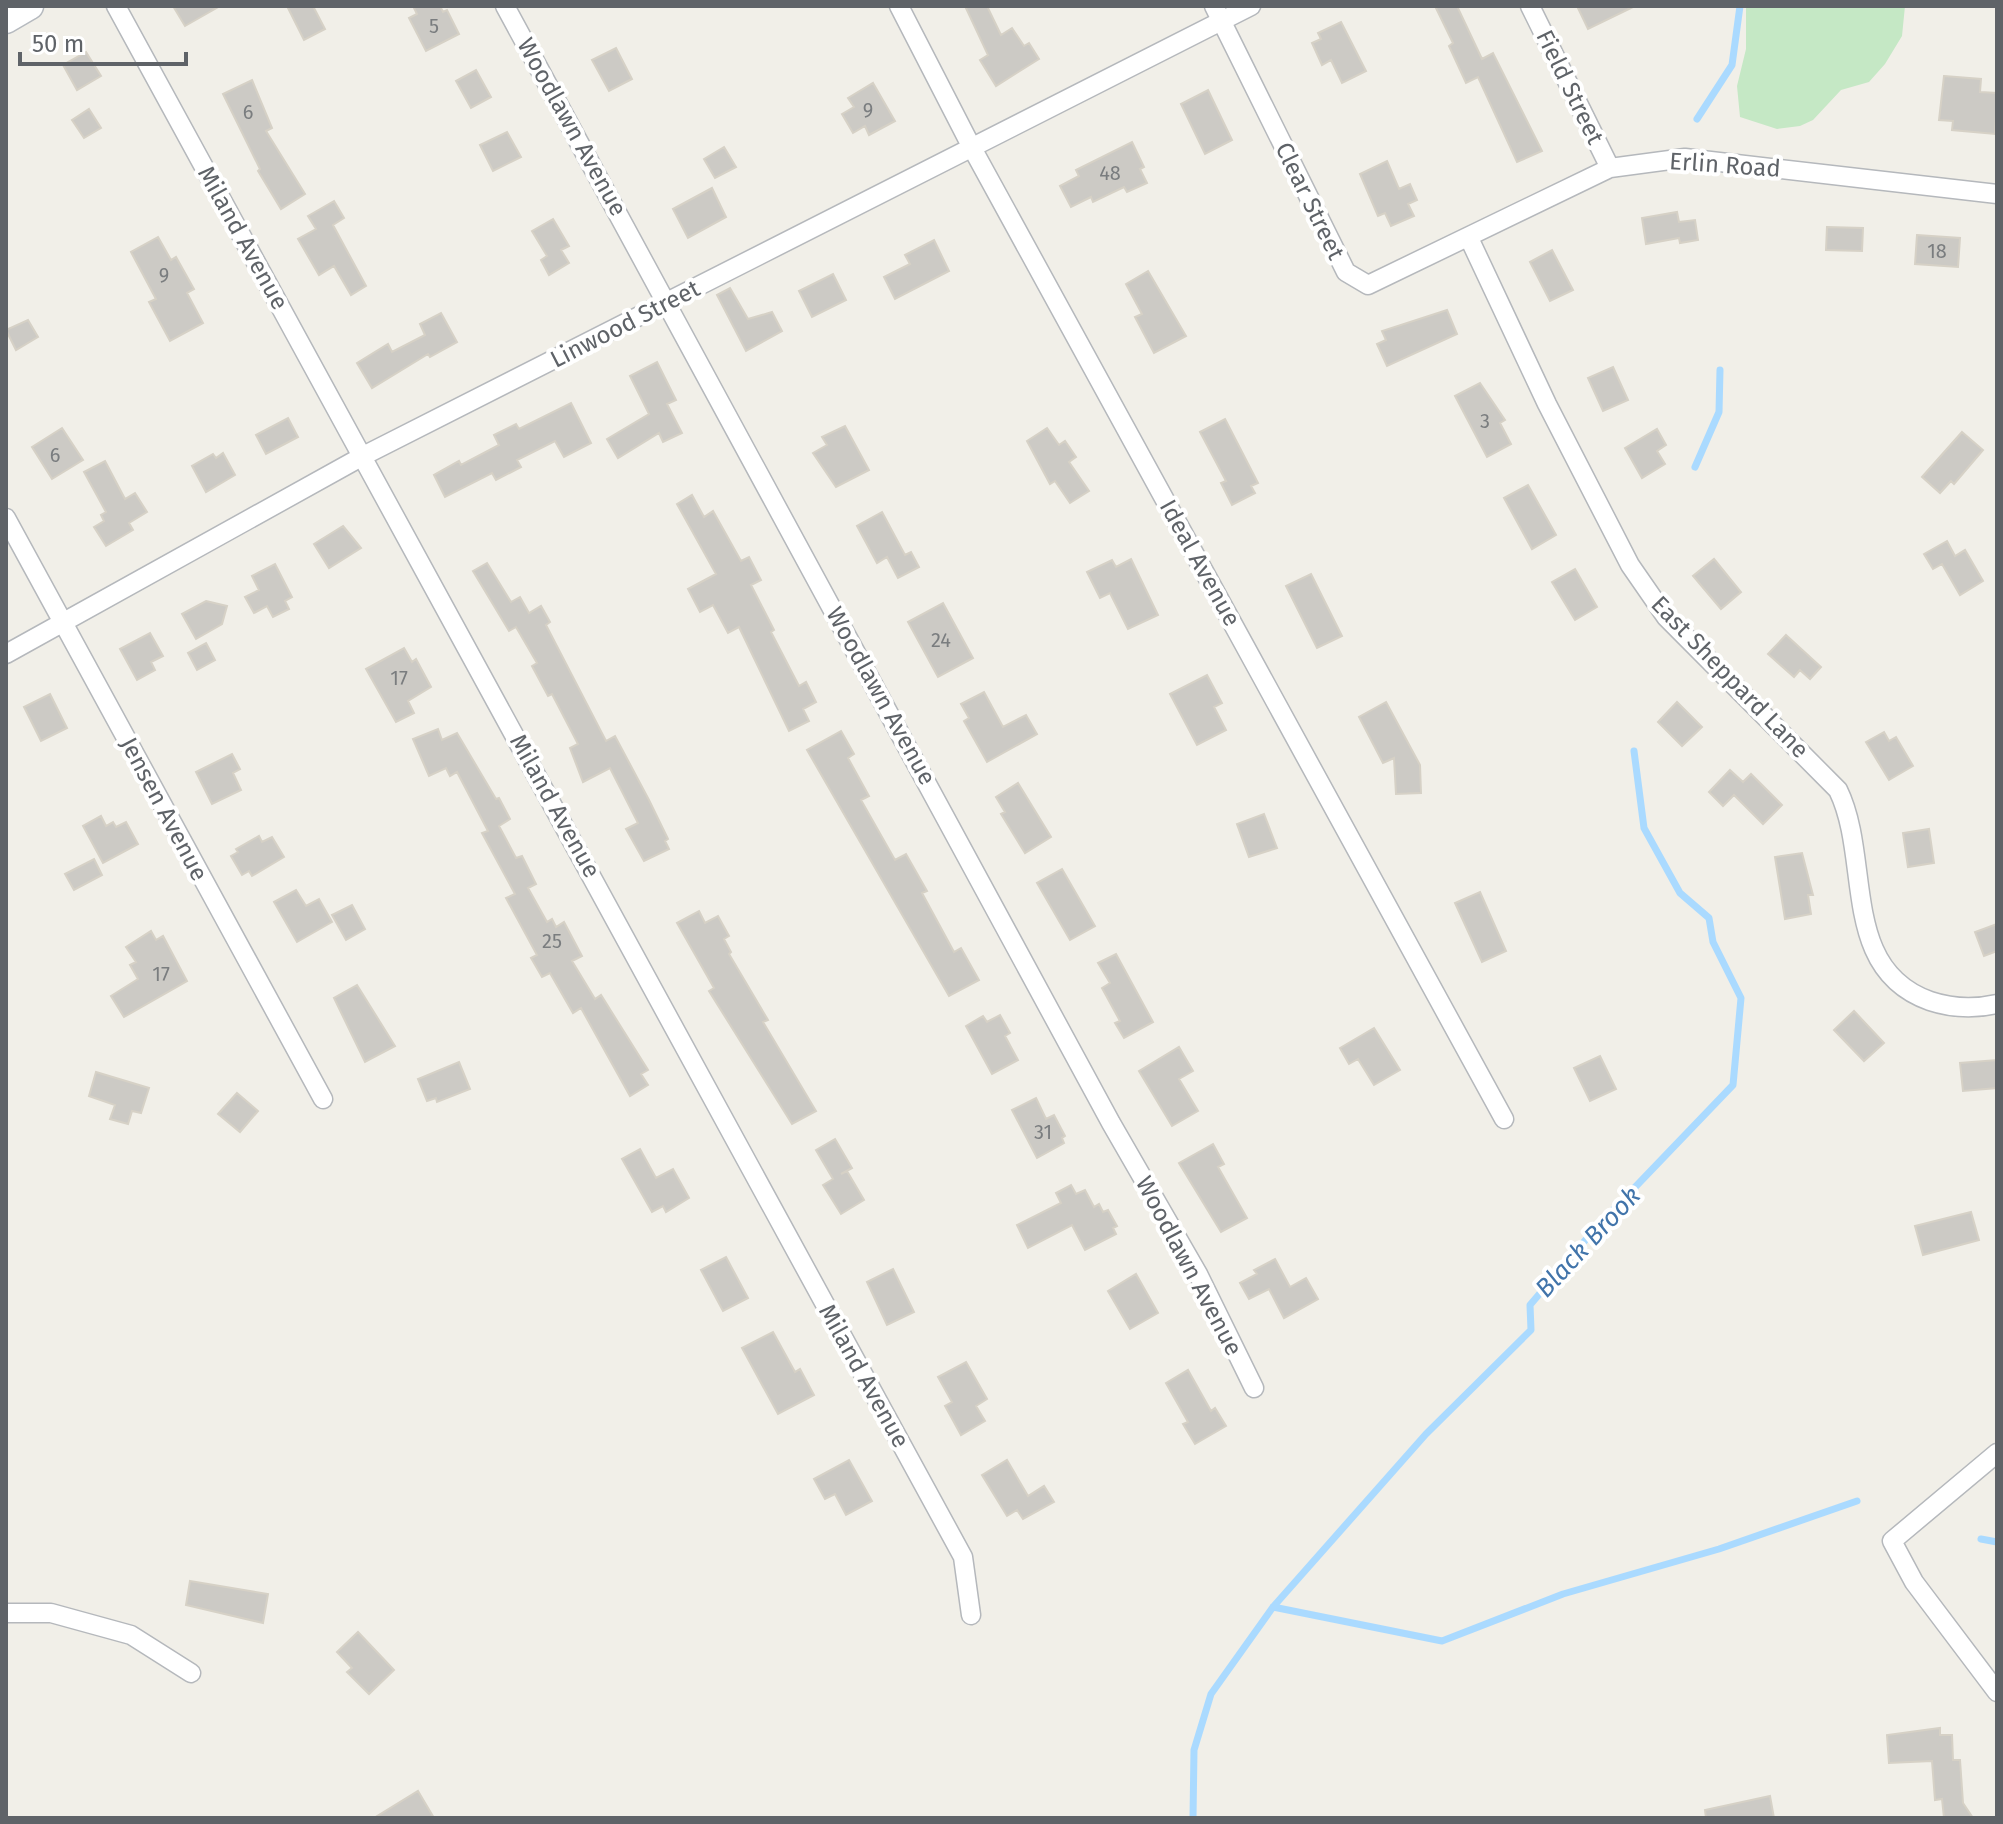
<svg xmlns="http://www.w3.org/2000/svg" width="2003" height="1824" font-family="'Fira Sans',sans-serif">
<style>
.green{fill:#c5e8c5}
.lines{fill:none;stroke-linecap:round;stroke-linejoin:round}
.stream{stroke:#aadaff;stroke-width:7}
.building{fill:#cccac5;stroke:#d6d1c6;stroke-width:2}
.street-casing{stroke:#b5b8bc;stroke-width:21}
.secondary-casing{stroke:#b6babf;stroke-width:29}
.street{stroke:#fff;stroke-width:18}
.secondary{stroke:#fff;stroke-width:26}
.labels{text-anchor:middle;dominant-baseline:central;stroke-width:8;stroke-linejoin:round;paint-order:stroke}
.number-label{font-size:20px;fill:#7a7d7f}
.street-label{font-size:24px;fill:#5f6368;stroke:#fff}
.water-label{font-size:26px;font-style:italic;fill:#4174aa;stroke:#fff}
</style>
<rect width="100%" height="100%" fill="#f1efe8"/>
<path class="green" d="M 1746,6 L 1905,6 L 1902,36 L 1885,64 L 1869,82 L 1841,90 L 1813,120 L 1800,126 L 1777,129 L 1740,117 L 1737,86 L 1746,49 Z"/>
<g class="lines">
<path class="stream" d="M 1697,119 L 1732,65 L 1740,6
M 1695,467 L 1719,412 L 1720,370
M 1981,1539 L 1997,1542
M 1273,1607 L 1442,1641 L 1563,1594 L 1719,1549 L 1857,1501
M 1193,1818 L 1194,1750 L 1211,1694 L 1273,1607 L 1426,1434 L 1531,1330 L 1530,1305 L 1594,1230 L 1733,1085 L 1741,998 L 1713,942 L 1709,918 L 1680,893 L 1644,828 L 1634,751"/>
</g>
<path class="building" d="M 173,6 L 220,6 L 185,26 Z
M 287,6 L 313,6 L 325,29 L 304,40 Z
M 413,6 L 440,6 L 443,12 L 447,10 L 459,34 L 426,51 L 409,18 L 417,14 Z
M 965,6 L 987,6 L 1001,35 L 1012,28 L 1024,46 L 1029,43 L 1039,59 L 996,86 L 980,60 L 988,55 Z
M 1435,6 L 1457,6 L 1482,59 L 1493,53 L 1542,151 L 1517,162 L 1478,77 L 1466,83 L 1449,46 L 1453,43 Z
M 1577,6 L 1635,6 L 1588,29 Z
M 1341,22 L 1366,71 L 1342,83 L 1331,60 L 1322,65 L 1312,43 L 1321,39 L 1318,33 Z
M 616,48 L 632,79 L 609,91 L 592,60 Z
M 86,52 L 101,76 L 77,90 L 63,65 Z
M 476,70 L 491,97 L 471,108 L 456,81 Z
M 1944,76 L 1981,79 L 1980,92 L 1997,93 L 1995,134 L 1952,130 L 1953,121 L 1939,120 Z
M 252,80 L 272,128 L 266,131 L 305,194 L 281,209 L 258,171 L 260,169 L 223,94 Z
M 873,83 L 895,121 L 869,135 L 865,126 L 853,133 L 842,114 L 854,107 L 848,98 Z
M 1208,90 L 1232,140 L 1205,154 L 1181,104 Z
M 89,109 L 101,128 L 84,138 L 72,120 Z
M 507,132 L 521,157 L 493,171 L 480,145 Z
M 1132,142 L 1144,167 L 1140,169 L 1147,183 L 1127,192 L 1124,187 L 1093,202 L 1091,197 L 1071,207 L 1060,186 L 1079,176 L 1076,170 Z
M 724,147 L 736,167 L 715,178 L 704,159 Z
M 1387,161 L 1399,189 L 1410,184 L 1417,200 L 1408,204 L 1414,216 L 1391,226 L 1385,213 L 1378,216 L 1360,174 Z
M 712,188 L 726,217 L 688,238 L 673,209 Z
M 334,201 L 344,218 L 333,225 L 366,286 L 351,295 L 334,266 L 319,275 L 298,239 L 316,229 L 308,216 Z
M 1677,212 L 1679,222 L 1695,220 L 1698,240 L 1680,243 L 1679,238 L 1646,244 L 1642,218 Z
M 553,219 L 569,246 L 561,250 L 569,263 L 549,275 L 541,260 L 547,256 L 532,231 Z
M 1827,227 L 1863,228 L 1862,251 L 1826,250 Z
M 1917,235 L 1960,238 L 1958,267 L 1915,264 Z
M 158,237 L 171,260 L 176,257 L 194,289 L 187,293 L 203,323 L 170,341 L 149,302 L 156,299 L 131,252 Z
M 934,240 L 949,271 L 895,299 L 884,277 L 910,264 L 905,255 Z
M 1552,250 L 1573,290 L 1550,301 L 1530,262 Z
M 1148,271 L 1186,336 L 1154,353 L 1135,317 L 1142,314 L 1126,284 Z
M 833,274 L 846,300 L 812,317 L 799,291 Z
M 730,288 L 748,319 L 772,312 L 782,331 L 746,351 L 717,295 Z
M 1447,310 L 1457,334 L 1387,366 L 1377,344 L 1386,340 L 1382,331 Z
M 441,313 L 457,342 L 430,357 L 428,354 L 372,388 L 357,363 L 388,344 L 392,352 L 425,335 L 420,324 Z
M 28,320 L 38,337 L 16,350 L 6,330 Z
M 657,362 L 676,400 L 667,404 L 682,433 L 663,442 L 659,433 L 618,458 L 607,439 L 649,414 L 630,376 Z
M 1613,367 L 1628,400 L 1603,411 L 1588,378 Z
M 1480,383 L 1505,420 L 1500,423 L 1511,444 L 1487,457 L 1455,396 Z
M 571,403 L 591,443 L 564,457 L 555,441 L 517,460 L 521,467 L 496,480 L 492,473 L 445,497 L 434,475 L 459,461 L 461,465 L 499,445 L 494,435 L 516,424 L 519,429 Z
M 288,418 L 298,437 L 266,454 L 256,435 Z
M 1225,419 L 1258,483 L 1251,486 L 1255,493 L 1232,505 L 1221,483 L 1226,481 L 1200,432 Z
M 845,426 L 869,470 L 836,487 L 813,453 L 827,445 L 822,437 Z
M 62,428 L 83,460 L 52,479 L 32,447 Z
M 1047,428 L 1059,445 L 1065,441 L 1076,457 L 1069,462 L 1089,491 L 1070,503 L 1055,481 L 1050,484 L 1027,441 Z
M 1657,429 L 1666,445 L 1657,451 L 1665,464 L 1642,478 L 1625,448 Z
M 1962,432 L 1983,450 L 1954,484 L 1951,481 L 1940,493 L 1922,477 Z
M 223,453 L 235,475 L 206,492 L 192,466 L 213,454 L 216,458 Z
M 105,461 L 125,499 L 135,493 L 147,512 L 129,523 L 133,530 L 106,546 L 94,527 L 104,521 L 101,515 L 106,512 L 84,472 Z
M 1528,485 L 1556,535 L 1532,549 L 1504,498 Z
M 692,495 L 704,517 L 713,511 L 741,561 L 749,557 L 761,580 L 751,585 L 774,630 L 771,632 L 799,686 L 806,682 L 816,702 L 803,709 L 809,721 L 789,731 L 739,627 L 728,633 L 713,605 L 700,612 L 688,589 L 716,574 L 677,504 Z
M 882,512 L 905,555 L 911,552 L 919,567 L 898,578 L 887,557 L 877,563 L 857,526 Z
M 343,526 L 361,548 L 329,568 L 314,544 Z
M 1947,541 L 1955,556 L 1965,550 L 1983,581 L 1960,595 L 1942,564 L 1933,569 L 1924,554 Z
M 1131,559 L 1158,615 L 1128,629 L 1110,593 L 1100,598 L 1087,572 L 1112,560 L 1116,567 Z
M 1714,559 L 1741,592 L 1721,609 L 1693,576 Z
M 487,563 L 511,602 L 520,597 L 529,613 L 541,606 L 550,622 L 546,625 L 606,741 L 615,736 L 649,800 L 668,839 L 665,841 L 669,849 L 644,861 L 626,829 L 638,823 L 610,768 L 583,782 L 570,748 L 578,744 L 552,694 L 548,696 L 532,666 L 537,663 L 516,627 L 509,631 L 473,571 Z
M 275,564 L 292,597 L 285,601 L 289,609 L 273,617 L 267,606 L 254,613 L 245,597 L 259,590 L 252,576 Z
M 1575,569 L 1597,607 L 1575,620 L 1552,582 Z
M 1311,574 L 1342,636 L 1317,648 L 1286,586 Z
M 206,601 L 227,606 L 222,624 L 196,639 L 182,614 Z
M 943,603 L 973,658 L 938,677 L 908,622 Z
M 150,633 L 163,656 L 151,662 L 155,670 L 137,680 L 120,649 Z
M 1786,635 L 1821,667 L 1810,679 L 1800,670 L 1794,677 L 1768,654 Z
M 206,643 L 215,660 L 197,670 L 188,653 Z
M 404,648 L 412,662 L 416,659 L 431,687 L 408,701 L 414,713 L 396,722 L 366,669 Z
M 1207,675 L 1222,703 L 1214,707 L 1226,730 L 1197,745 L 1170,694 Z
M 984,692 L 1003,727 L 1026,715 L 1037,734 L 987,762 L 964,721 L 969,718 L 961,704 Z
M 50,694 L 67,728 L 41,741 L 24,707 Z
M 1386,702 L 1420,765 L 1421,793 L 1396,794 L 1394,758 L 1383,763 L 1359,717 Z
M 1677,702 L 1702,727 L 1682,746 L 1658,722 Z
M 438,729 L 442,740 L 457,733 L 496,799 L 499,798 L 510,819 L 499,826 L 516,858 L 522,856 L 536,884 L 528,888 L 547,922 L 552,919 L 556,927 L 564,922 L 582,956 L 572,961 L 595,999 L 601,995 L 648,1070 L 641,1074 L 648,1085 L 630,1096 L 581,1008 L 573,1013 L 550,973 L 542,977 L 531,958 L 537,955 L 506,898 L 515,894 L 482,833 L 488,831 L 457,772 L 450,776 L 446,768 L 429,776 L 413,739 Z
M 841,731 L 854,754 L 848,758 L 869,796 L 861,800 L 895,860 L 906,854 L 927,891 L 922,893 L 954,952 L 961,948 L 979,980 L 949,996 L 807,750 Z
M 1884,732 L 1889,741 L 1896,737 L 1913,766 L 1889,780 L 1866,742 Z
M 232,754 L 240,769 L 233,773 L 241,790 L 212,804 L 196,772 Z
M 1730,770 L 1743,782 L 1751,774 L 1782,805 L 1763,824 L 1734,795 L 1723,806 L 1709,792 Z
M 1018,783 L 1051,837 L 1025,853 L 1001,814 L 1005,812 L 996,797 Z
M 1264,814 L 1277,848 L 1249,857 L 1237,824 Z
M 101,816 L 106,826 L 113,822 L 116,827 L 126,822 L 138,844 L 103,863 L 83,826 Z
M 1929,829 L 1934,863 L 1908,867 L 1903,833 Z
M 259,836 L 262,842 L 272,837 L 284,857 L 252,876 L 249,871 L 242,875 L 231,856 L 238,852 L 236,849 Z
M 1802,853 L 1813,895 L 1808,895 L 1811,914 L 1785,919 L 1775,857 Z
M 94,859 L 102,875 L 74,890 L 65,874 Z
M 1062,869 L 1095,926 L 1070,940 L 1037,883 Z
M 296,890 L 306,906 L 319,899 L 332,922 L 297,942 L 274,902 Z
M 1480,892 L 1506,951 L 1482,962 L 1455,903 Z
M 352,905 L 365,929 L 346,940 L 332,915 Z
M 699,911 L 705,923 L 718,916 L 729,936 L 724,939 L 731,952 L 729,954 L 768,1020 L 763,1022 L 816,1111 L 792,1124 L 709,991 L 714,988 L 677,923 Z
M 1997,924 L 1997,951 L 1984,956 L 1975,932 Z
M 151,931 L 156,940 L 163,936 L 187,981 L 124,1017 L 111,996 L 138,979 L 130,965 L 136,962 L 126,947 Z
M 1116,954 L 1153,1022 L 1124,1038 L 1115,1023 L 1120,1021 L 1102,988 L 1110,983 L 1098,963 Z
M 357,985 L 395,1046 L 365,1062 L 334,998 Z
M 1854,1011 L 1884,1043 L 1864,1061 L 1834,1030 Z
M 1000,1015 L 1010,1033 L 1005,1036 L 1018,1060 L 992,1074 L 966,1026 L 983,1016 L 987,1022 Z
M 1374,1028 L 1400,1070 L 1374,1085 L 1358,1059 L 1349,1064 L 1340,1048 Z
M 1179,1047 L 1193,1071 L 1179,1079 L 1198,1111 L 1172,1126 L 1139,1071 Z
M 1600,1056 L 1616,1089 L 1590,1101 L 1574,1068 Z
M 1997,1060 L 1997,1088 L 1963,1091 L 1960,1063 Z
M 459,1062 L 470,1089 L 437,1102 L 436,1098 L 427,1101 L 418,1079 Z
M 96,1072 L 149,1088 L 141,1113 L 132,1111 L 128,1124 L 110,1119 L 115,1105 L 89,1096 Z
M 237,1093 L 258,1111 L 240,1132 L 218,1114 Z
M 1036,1098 L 1046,1119 L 1054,1115 L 1065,1136 L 1062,1138 L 1064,1143 L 1037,1158 L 1012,1110 Z
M 835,1139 L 852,1168 L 841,1174 L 847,1171 L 864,1200 L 841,1214 L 823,1185 L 833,1179 L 816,1150 Z
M 1213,1144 L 1224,1164 L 1218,1167 L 1247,1218 L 1221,1232 L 1179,1163 Z
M 640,1149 L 656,1178 L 673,1169 L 689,1198 L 666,1212 L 663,1206 L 652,1212 L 622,1159 Z
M 1071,1185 L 1076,1194 L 1085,1190 L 1094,1207 L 1099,1204 L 1103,1212 L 1108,1210 L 1117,1226 L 1113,1228 L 1116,1234 L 1085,1250 L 1072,1225 L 1028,1248 L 1017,1225 L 1061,1203 L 1056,1193 Z
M 1971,1212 L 1979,1240 L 1923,1255 L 1915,1226 Z
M 726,1257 L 748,1298 L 723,1311 L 701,1270 Z
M 1275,1259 L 1290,1287 L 1306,1278 L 1318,1299 L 1284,1318 L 1269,1289 L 1249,1299 L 1240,1283 L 1257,1274 L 1254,1270 Z
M 893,1269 L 914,1312 L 887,1325 L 867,1282 Z
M 1136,1274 L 1158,1313 L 1130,1329 L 1108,1291 Z
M 773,1332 L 795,1372 L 800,1369 L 814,1395 L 778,1414 L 742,1348 Z
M 966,1362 L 987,1399 L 976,1406 L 985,1421 L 961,1435 L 945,1406 L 952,1402 L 938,1377 Z
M 1188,1370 L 1211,1411 L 1215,1408 L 1226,1426 L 1195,1444 L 1183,1424 L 1188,1422 L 1166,1383 Z
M 849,1460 L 872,1501 L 846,1515 L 835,1494 L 825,1499 L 814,1479 Z
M 1007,1460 L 1028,1496 L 1044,1486 L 1054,1502 L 1023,1519 L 1017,1510 L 1007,1516 L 982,1475 Z
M 190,1581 L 268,1594 L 263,1623 L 186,1605 Z
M 358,1632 L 394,1670 L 369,1694 L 347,1672 L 352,1668 L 337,1652 Z
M 1940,1728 L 1940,1735 L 1952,1735 L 1953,1760 L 1960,1760 L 1963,1803 L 1973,1818 L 1944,1818 L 1942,1799 L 1935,1800 L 1932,1761 L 1889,1763 L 1887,1735 Z
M 418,1791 L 434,1818 L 374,1818 Z
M 1770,1796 L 1774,1818 L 1706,1818 L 1705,1810 Z"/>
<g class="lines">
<g class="street-casing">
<path id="street" d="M 116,6 L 963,1557 L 971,1615
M 505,6 L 1111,1123 L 1198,1274 L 1254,1388
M 899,6 L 971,146 L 1504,1119
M 1214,6 L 1346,272 L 1368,285 L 1610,168 L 1685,158 L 1997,194
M 1530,6 L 1610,168
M 1469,238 L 1547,404 L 1630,565 L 1666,617 L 1838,790 C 1872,859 1839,969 1930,1001 C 1951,1008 1975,1009 1997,1004
M 6,518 L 323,1099
M 6,654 L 363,456 L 1251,6
M 1997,1453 L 1892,1541 L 1914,1582 L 1997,1692
M 6,1613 L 51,1613 L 131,1635 L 191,1673"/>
</g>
<g class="secondary-casing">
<path id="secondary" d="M 6,20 L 30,6"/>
</g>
<use href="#street" class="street"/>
<use href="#secondary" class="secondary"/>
</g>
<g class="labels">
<g class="number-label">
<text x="434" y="26">5</text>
<text x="868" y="110">9</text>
<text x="248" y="112">6</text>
<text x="1110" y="173">48</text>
<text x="1937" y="251">18</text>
<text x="164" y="275">9</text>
<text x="1485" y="421">3</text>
<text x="55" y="455">6</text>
<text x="941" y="640">24</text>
<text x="399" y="678">17</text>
<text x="552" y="941">25</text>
<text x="161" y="974">17</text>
<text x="1043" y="1132">31</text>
</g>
<g class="street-label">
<text transform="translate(1570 87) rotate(64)">Field Street</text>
<text transform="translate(572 127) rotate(61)">Woodlawn Avenue</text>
<text transform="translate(1725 165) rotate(4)">Erlin Road</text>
<text transform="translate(1310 201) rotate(64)">Clear Street</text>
<text transform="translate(243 238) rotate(61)">Miland Avenue</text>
<text transform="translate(625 324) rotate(-27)">Linwood Street</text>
<text transform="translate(1200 563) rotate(61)">Ideal Avenue</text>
<text transform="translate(1730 677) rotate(46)">East Sheppard Lane</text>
<text transform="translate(881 696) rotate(61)">Woodlawn Avenue</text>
<text transform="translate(555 806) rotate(61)">Miland Avenue</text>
<text transform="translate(164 809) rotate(62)">Jensen Avenue</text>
<text transform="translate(1189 1266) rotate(62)">Woodlawn Avenue</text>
<text transform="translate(864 1376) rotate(61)">Miland Avenue</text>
</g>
<g class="water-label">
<text transform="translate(1588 1242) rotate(-47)">Black Brook</text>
</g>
</g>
<rect width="2003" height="1824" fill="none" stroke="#5f6368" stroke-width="16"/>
<path d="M20 52v12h166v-12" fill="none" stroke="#5f6368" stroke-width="4"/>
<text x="32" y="52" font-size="24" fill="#5f6368" stroke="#ffffff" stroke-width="6" paint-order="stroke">50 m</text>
</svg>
